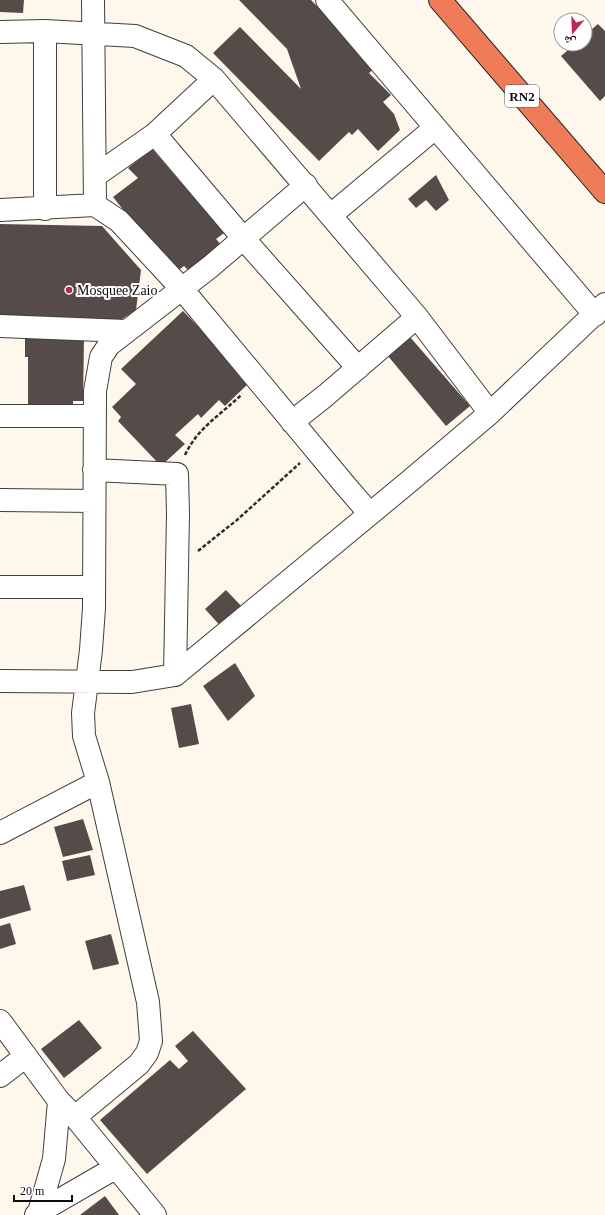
<svg xmlns="http://www.w3.org/2000/svg" width="605" height="1215" font-family="'Times New Roman','Noto Naskh Arabic',serif">
<style>
.building{fill:#554b49}
.lines{fill:none;stroke-linecap:round;stroke-linejoin:round}
.minor-casing{stroke:#3f3f3f;stroke-width:24}
.highway-casing{stroke:#1d1d1d;stroke-width:24}
.path{stroke:#2e2e2e;stroke-width:2.5;stroke-dasharray:4 2;stroke-linecap:butt}
.minor{stroke:#fff;stroke-width:22}
.highway{stroke:#f07b59;stroke-width:22}
.poi-dot{fill:#b82951;stroke:#fff;stroke-width:1.5}
.labels{text-anchor:middle;dominant-baseline:central;stroke-width:4;stroke-linejoin:round;paint-order:stroke}
.shield{fill:#fff;stroke:#555;stroke-width:1}
.shield-label{font-size:13px;font-weight:bold;fill:#0c0c0c}
.poi-label{font-size:14px;fill:#0c0c0c;stroke:#fff;text-anchor:start}
</style>
<rect width="100%" height="100%" fill="#fef7ec"/>
<path class="building" d="M 0,0 L 24,0 L 23,13 L 0,12 Z
M 239,0 L 311,0 L 376,67 L 369,73 L 391,95 L 383,102 L 394,114 L 400,130 L 378,151 L 358,129 L 352,135 L 349,132 L 319,161 L 213,53 L 240,27 L 301,89 L 287,49 Z
M 598,24 L 605,31 L 605,96 L 600,101 L 561,56 L 575,44 L 585,44 L 585,35 Z
M 152,149 L 224,233 L 216,239 L 223,247 L 191,273 L 184,266 L 179,270 L 129,217 L 113,197 L 138,178 L 128,168 Z
M 436,175 L 449,200 L 436,211 L 426,200 L 416,208 L 408,199 Z
M 0,224 L 102,226 L 141,270 L 136,310 L 119,321 L 0,317 Z
M 183,311 L 251,381 L 225,406 L 219,400 L 201,418 L 198,414 L 175,435 L 185,444 L 161,466 L 118,421 L 121,417 L 112,407 L 136,384 L 121,369 Z
M 410,337 L 470,406 L 446,426 L 388,356 Z
M 25,339 L 84,339 L 83,401 L 73,401 L 73,411 L 28,411 L 28,357 L 25,357 Z
M 226,590 L 245,610 L 224,630 L 205,609 Z
M 235,663 L 255,696 L 228,721 L 203,686 Z
M 191,704 L 199,744 L 179,748 L 171,708 Z
M 83,819 L 93,850 L 63,857 L 54,827 Z
M 90,855 L 95,875 L 67,881 L 62,861 Z
M 24,885 L 31,910 L 0,919 L 0,891 Z
M 10,923 L 16,944 L 0,949 L 0,926 Z
M 111,934 L 119,964 L 93,970 L 85,941 Z
M 79,1020 L 102,1048 L 64,1078 L 41,1049 Z
M 193,1031 L 246,1089 L 147,1174 L 100,1120 L 170,1060 L 179,1069 L 188,1061 L 175,1046 Z
M 105,1196 L 119,1215 L 80,1215 Z"/>
<g class="lines">
<g class="minor-casing">
<path id="minor" d="M 93,0 L 95,205
M 327,0 L 595,315
M 45,31 L 45,209
M 0,32 L 45,31 L 135,36 L 186,56 L 214,79 L 417,317 L 490,413
M 155,134 L 243,238 L 358,368
M 95,176 L 155,134 L 214,79
M 0,210 L 95,205 L 119,221 L 182,289 L 345,485 L 370,514
M 331,215 L 435,128
M 0,326 L 126,331
M 0,416 L 95,416
M 292,422 L 325,396 L 417,317
M 94,470 L 177,474 L 178,514 L 175,675
M 0,500 L 94,501
M 0,587 L 94,587
M 0,681 L 132,682 L 175,675 L 411,480 L 490,413 L 605,304
M 0,833 L 98,782
M 0,1021 L 59,1101 L 75,1117 L 155,1215
M 0,1076 L 26,1056
M 75,1117 L 139,1064 L 147,1053 L 151,1041 L 148,1002 L 98,782 L 84,736 L 83,713 L 91,650 L 94,608 L 95,391 L 101,357 L 109,345 L 210,267 L 306,185
M 39,1212 L 115,1168
M 36,1215 L 39,1212 L 54,1159 L 59,1101"/>
</g>
<g class="highway-casing">
<path id="highway" d="M 440,0 L 605,192"/>
</g>
<path class="path" d="M 185,455 C 198,427 221,415 242,394
M 198,551 L 237,520 L 300,463"/>
<use href="#minor" class="minor"/>
<use href="#highway" class="highway"/>
</g>
<circle class="poi-dot" cx="69" cy="290" r="4"/>
<g class="labels">
<rect class="shield" x="505" y="85" width="34" height="22" rx="3"/>
<g class="shield-label">
<text x="522" y="96">RN2</text>
</g>
<g class="poi-label">
<text x="77" y="290">Mosquee Zaio</text>
</g>
</g>
<g transform="translate(573 32) rotate(199)"><circle r="19" fill="#ffffff" stroke="#9e9e9e"/>
<path d="M0-3L7 15L0 10L-7 15Z" fill="#b82951"/>
<text y="-6" font-size="11" font-weight="bold" text-anchor="middle" fill="#0c0c0c">ش</text>
</g>
<path d="M14 1195v6h58v-6" fill="none" stroke="#0c0c0c" stroke-width="2"/>
<text x="20" y="1195" font-size="12" fill="#0c0c0c" stroke="#ffffff" stroke-width="3" paint-order="stroke">20 m</text>
</svg>
